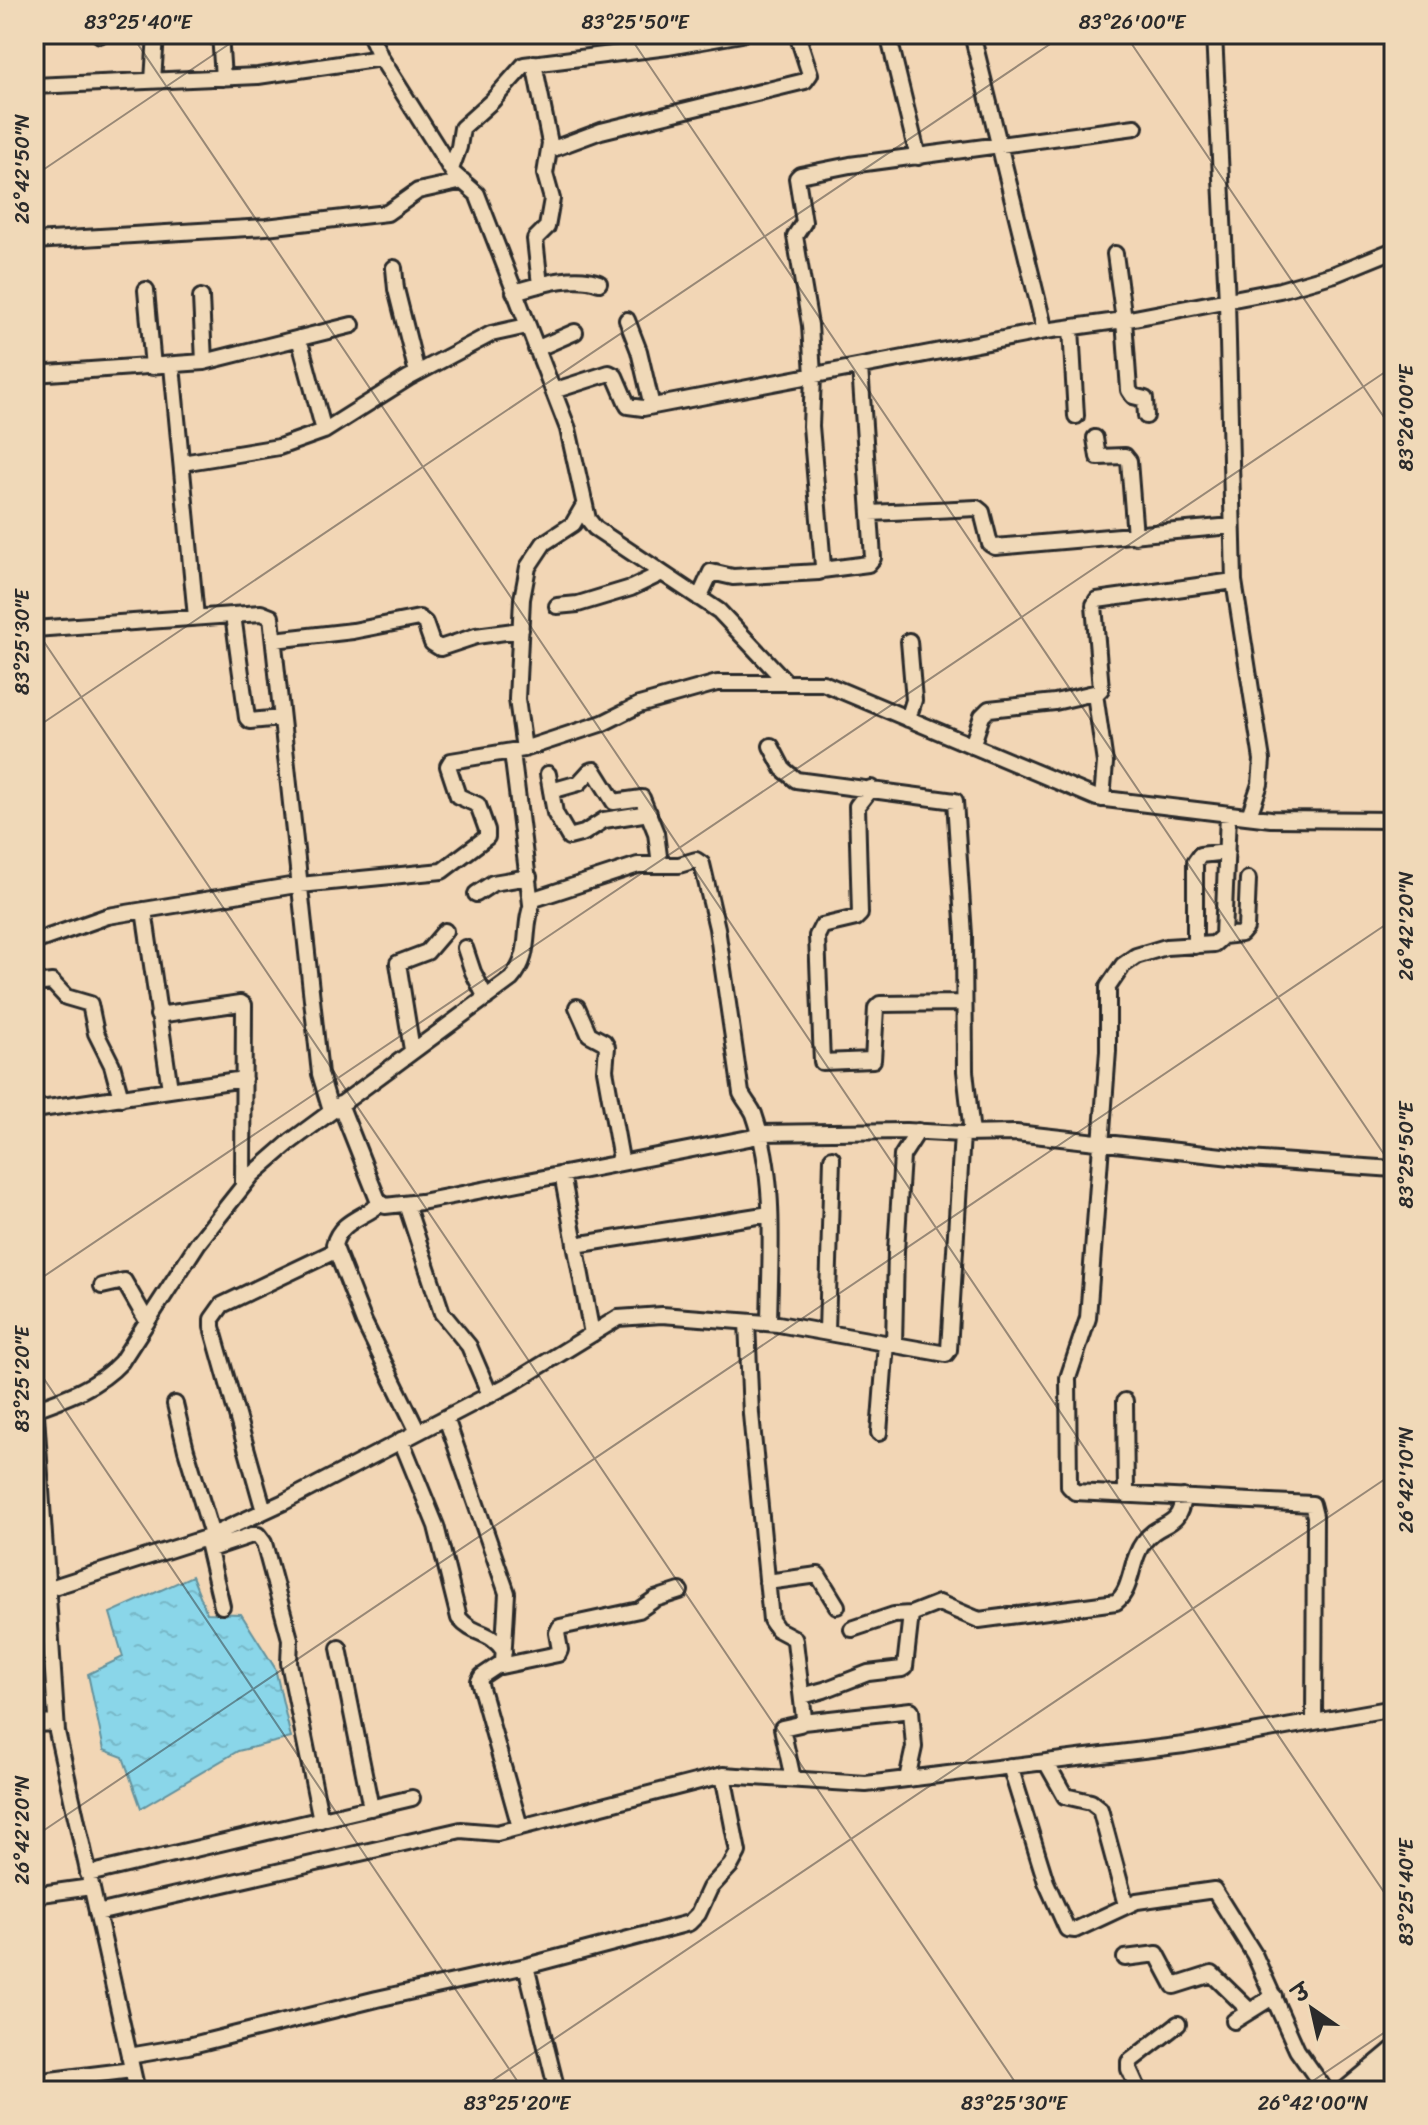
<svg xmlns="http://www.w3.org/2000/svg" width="1428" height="2125" font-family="Sriracha,'Playpen Sans Deva',sans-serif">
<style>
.water{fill:url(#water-ripples);stroke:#64929d;stroke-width:2}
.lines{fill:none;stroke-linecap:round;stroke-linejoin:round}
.minor-casing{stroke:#2b2b2b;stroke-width:20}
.major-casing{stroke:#2b2b2b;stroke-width:24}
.highway-casing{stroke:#2b2b2b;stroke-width:26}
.minor{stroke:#f0d9b8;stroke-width:14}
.major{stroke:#f0d9b8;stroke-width:18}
.highway{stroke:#f0d9b8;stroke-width:20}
.ticks{fill:none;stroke:#2b2b2b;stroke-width:2;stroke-opacity:0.45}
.neatline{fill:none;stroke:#2b2b2b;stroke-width:3}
.ticks-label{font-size:20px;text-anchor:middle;fill:#2b2b2b}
</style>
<defs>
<pattern id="water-ripples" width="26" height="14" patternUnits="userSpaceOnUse" patternTransform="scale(2)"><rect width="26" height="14" fill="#8ad6e9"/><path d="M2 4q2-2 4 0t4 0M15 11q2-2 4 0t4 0" fill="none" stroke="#77b8c8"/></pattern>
</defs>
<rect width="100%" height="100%" fill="#f2d6b5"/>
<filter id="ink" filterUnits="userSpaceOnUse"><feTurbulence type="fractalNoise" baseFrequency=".0125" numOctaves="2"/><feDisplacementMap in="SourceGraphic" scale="16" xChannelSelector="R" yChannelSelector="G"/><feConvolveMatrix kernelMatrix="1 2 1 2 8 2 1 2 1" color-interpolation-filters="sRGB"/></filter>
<g filter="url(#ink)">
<path class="water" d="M 192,1576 L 207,1613 L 241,1614 L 275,1668 L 291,1738 L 238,1751 L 141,1808 L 123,1757 L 104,1750 L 88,1674 L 123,1657 L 110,1613 Z"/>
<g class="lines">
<g class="minor-casing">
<path id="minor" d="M 220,34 L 223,78
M 370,34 L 381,58 L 454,174 L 477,194 L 568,429 L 588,519 L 595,528 L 719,611 L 787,683
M 888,34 L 918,157
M 972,34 L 1045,331 L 1124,320 L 1280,290 L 1335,274 L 1394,250
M 1214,34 L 1227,301 L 1234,581 L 1262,760 L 1260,784 L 1249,816
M 100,35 L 100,34
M 534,63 L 550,143 L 545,174 L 552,199 L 547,227 L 535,239 L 540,285
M 153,81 L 156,34
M 34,86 L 258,76 L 381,58
M 550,150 L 601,131 L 805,81 L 810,74 L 797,34
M 451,169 L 459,147 L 462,128 L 492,101 L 524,65 L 668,47 L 742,34
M 34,241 L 266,227 L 387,213 L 418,191 L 463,181
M 1115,254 L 1124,320 L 1129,390 L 1133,396 L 1145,399 L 1146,416
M 394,268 L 396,289 L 417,373
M 146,290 L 153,367
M 514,292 C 539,285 574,273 599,283
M 201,297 L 204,362
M 627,320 L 639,351 L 652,406
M 1071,328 L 1076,416
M 299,338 L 324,431
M 536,349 L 575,332
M 172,366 L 196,617
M 34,374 L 204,362 L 352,325
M 553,391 L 609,373 L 615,376 L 628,406 L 643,408 L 1045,331
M 1095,438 L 1098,457 L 1125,456 L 1129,461 L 1135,536
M 182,463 L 279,447 L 324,431 L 408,378 L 491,334 L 527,326
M 870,513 L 977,508 L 982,512 L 990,544 L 995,547 L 1232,526
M 822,570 L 868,564 L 873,558 L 860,367
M 699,598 L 711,572 L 733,577 L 819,572 L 823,566 L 811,426 L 813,376 L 810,325 L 795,236 L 804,222 L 797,178 L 800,175 L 850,165 L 1135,127
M 557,606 L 578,604 L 631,588 L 662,573
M 233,615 L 247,718 L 250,721 L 281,718
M 34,629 L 261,613 L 271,617 L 320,1074 L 331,1111
M 274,640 L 353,631 L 419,618 L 425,623 L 432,643 L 440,648 L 476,636 L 521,630
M 1095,694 L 1105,763 L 1102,799
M 908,719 L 914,700 L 909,641
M 771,746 L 783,769 L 796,780 L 955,801 L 964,935 L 965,1071 L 972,1134
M 972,746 L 982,716 L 989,709 L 1055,702 L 1098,692 L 1101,689 L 1094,605 L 1097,600 L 1234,581
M 524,749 L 517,699 L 522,599 L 528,567 L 544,543 L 573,524 L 584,505
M 512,752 L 531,904
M 548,774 L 555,813 L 569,837 L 584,833 L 604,820 L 649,813
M 871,788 L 857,806 L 860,914 L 856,918 L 822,926 L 817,936 L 822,1062 L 873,1060 L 876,1008 L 880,1004 L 963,1003
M 551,791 L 579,783 L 590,771 L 594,770 L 614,802 L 642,798 L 656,833 L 660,864
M 1228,814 L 1223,936 L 1214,944 L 1166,947 L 1136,956 L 1123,965 L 1108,987 L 1108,1051 L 1088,1318 L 1068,1378 L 1069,1486 L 1075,1492 L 1312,1504 L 1315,1516 L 1314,1722
M 476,894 L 493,883 L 529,877
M 144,910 L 170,1089
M 1223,936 L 1241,934 L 1246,928 L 1248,879
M 34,942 L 108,916 L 290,886 L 442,871 L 487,837 L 487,830 L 478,805 L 458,796 L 448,766 L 451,761 L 524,749 L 603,723 L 639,705 L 717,683 L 823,683 L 1097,798 L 1271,819 L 1394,820
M 1195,946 L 1195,862 L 1200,855 L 1227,852
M 465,948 L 473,972 L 486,998
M 34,984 L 52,982 L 66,997 L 90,1004 L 96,1033 L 112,1065 L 121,1098
M 577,1007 L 589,1034 L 604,1042 L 607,1047 L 605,1070 L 620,1154 L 617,1163
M 158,1015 L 241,1003 L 244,1005 L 243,1185
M 412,1050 L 398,963 L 427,952 L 445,931
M 340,1104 L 378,1200 L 385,1206 L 421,1202 L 759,1136
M 34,1110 L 244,1079
M 758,1133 L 906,1131 L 962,1134 L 1016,1133 L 1249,1159 L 1394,1169
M 562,1174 L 592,1334
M 380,1204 C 363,1218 340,1221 334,1245 L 364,1322 L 418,1432
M 406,1204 L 442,1313 L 469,1346 L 490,1395
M 575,1245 L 770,1214
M 102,1286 L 124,1281 L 147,1321
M 747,1322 L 751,1414 L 771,1620 L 777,1629 L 794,1638 L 795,1641 L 804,1718 L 800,1724 L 782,1728 L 793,1779
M 827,1332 L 832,1158
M 894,1345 L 896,1251 L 902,1156 L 918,1131
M 34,1384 L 57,1732 L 137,2091
M 1125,1401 L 1126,1495
M 175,1404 L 186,1450 L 212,1535
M 35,1409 C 66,1398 98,1387 121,1362 L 198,1243 L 252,1175 L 290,1142 L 511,979 C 534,953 521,927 534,899 L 638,865 L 679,865 L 696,860 L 702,864 L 717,928 L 741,1093 C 745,1101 751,1107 754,1114 C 777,1180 770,1255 769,1323
M 446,1418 L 507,1593 L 503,1662 L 482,1676 L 479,1681 L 520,1827
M 879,1433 L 886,1343
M 401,1440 L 436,1526 L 459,1618 C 475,1637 489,1629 504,1651
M 264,1511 L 212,1327 L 212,1319 L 222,1305 L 335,1251
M 207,1542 L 222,1606
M 210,1549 L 252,1535 L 258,1535 L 264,1543 L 290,1639 L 289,1663 L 321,1820
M 767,1582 L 818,1575 L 837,1606
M 34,1590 L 47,1589 L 206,1538 L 284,1502 L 514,1382 L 618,1318 L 662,1315 L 778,1324 L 946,1354 L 949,1350 L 962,1134
M 852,1629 L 894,1615 L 911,1614
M 339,1648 L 371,1808
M 501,1666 L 558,1654 L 560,1650 L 557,1633 L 560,1627 L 639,1610 L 655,1599 L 680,1591
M 802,1696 L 824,1690 L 868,1673 L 902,1669 L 905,1667 L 911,1614 L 939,1603 L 979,1620 L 1116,1602 C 1133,1589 1130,1560 1143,1543 C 1160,1519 1179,1531 1183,1497
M 803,1722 L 911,1710 L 914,1747 L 907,1779
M 34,1724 L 56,1723
M 1046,1762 L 1065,1796 L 1091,1802 L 1100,1809 L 1126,1905
M 1010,1766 L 1046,1882 L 1067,1929 L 1075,1930 L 1137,1901 L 1214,1890 L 1254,1954 L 1297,2050 L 1326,2091
M 88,1874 L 412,1798
M 34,1895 L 91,1887
M 97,1913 L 461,1830 L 497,1833 L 723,1775 L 866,1784 L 1184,1745 L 1394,1708
M 1125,1958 L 1157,1954 L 1174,1986 L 1212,1974 L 1250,2011
M 526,1966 L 557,2091
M 1234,2021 L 1274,1996
M 129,2056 L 188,2046 L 377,1999 L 526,1966 L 689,1923 L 698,1914 L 710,1888 L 731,1865 L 738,1852 L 723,1775
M 34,2082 L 132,2070
M 1139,2091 L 1129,2069 L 1129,2062 L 1178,2024"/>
</g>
<g class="major-casing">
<path id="major" d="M 1346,2091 L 1394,2051"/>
</g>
<g class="highway-casing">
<path id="highway" d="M 1373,2091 L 1394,2072"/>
</g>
<use href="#minor" class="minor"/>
<use href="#major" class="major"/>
<use href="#highway" class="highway"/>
</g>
</g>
<path class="ticks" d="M 131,34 L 1394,1907M 628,34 L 1394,1169M 1125,34 L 1394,432M 34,176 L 244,34M 34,627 L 1021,2091M 34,729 L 1065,34M 34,1283 L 1394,366M 34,1364 L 524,2091M 34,1837 L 1394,919M 477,2091 L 1394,1473M 1298,2091 L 1394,2026"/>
<rect width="1428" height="2125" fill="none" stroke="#f0d9b8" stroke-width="88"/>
<g transform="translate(1312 2009) rotate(326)" stroke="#f0d9b8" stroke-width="6" paint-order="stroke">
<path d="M0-6L14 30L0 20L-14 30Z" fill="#2b2b2b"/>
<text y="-12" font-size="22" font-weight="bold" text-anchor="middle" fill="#2b2b2b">उ</text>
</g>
<rect x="44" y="44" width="1340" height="2037" class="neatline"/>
<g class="ticks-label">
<text x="138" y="29">83°25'40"E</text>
<text x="635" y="29">83°25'50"E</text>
<text x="1132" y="29">83°26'00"E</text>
<text transform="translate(22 169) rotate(-90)" y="7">26°42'50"N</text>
<text transform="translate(1406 418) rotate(-90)" y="7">83°26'00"E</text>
<text transform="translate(22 642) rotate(-90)" y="7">83°25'30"E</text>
<text transform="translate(1406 926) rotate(-90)" y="7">26°42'20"N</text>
<text transform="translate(1406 1155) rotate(-90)" y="7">83°25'50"E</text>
<text transform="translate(22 1379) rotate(-90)" y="7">83°25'20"E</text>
<text transform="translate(1406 1480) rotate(-90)" y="7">26°42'10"N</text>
<text transform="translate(22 1830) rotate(-90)" y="7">26°42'20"N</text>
<text transform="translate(1406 1892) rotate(-90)" y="7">83°25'40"E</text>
<text x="517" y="2110">83°25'20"E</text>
<text x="1014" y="2110">83°25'30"E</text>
<text x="1313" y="2110">26°42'00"N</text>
</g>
</svg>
